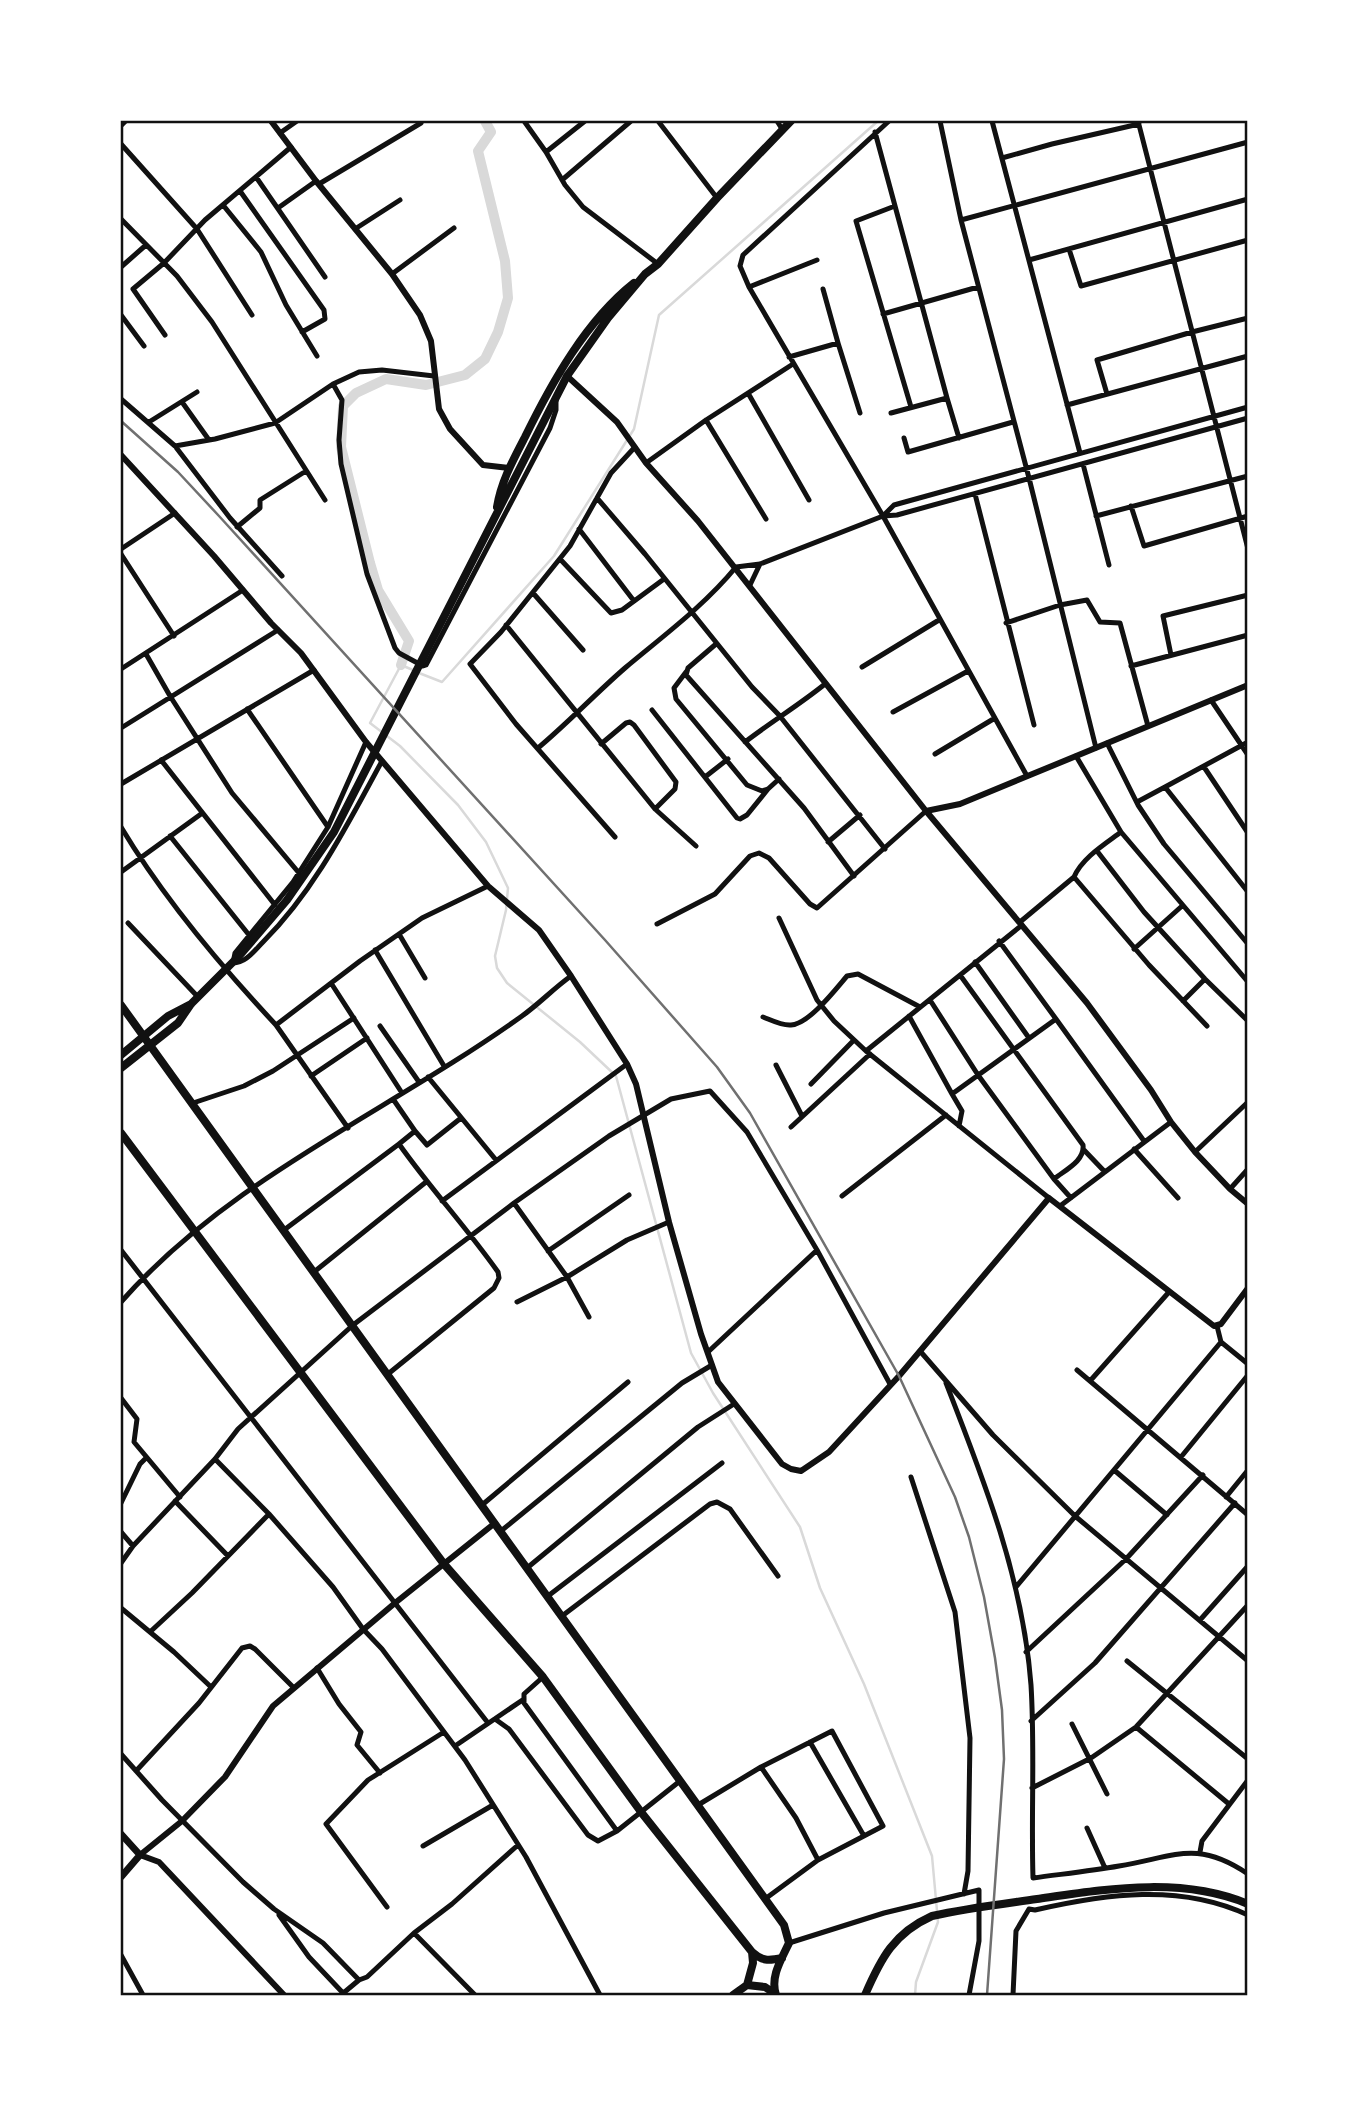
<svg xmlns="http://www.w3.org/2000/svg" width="1369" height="2116" font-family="'Asap Condensed',sans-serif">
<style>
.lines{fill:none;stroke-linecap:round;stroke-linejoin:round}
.stream{stroke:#d9d9d9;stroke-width:2.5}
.canal{stroke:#d9d9d9;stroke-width:10}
.minor{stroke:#111;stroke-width:5}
.tertiary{stroke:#111;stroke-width:6}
.secondary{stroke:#111;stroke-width:7}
.primary{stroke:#111;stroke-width:8}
.rail{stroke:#707070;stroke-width:2.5}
.neatline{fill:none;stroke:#111;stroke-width:2.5}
</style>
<rect width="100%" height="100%" fill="#fff"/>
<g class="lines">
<path class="stream" d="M 413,670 L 401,665 L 370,723 L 400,746 L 458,805 L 486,842 L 508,888 L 506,910 L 495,956 L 497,968 L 507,983 L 580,1042 L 616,1076 L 691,1353 L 713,1393 L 800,1527 L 820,1588 L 864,1684 L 932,1856 L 938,1922 L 916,1982 L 915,1995
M 419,673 L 442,682 L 554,556 L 634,429 L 659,315 L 878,121"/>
<path class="canal" d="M 401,665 L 409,641 L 378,590 L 370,563 L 341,447 L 343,406 L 356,393 L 386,379 L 426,385 L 465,375 L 485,359 L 498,332 L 508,298 L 505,261 L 478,151 L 491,132 L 485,121"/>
<path class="minor" d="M 524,121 L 546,152 L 565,185 L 583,207 L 658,264
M 658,121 L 717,198
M 777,121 L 782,129
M 889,121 L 743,255 L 740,266 L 749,287 L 883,516 L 1027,776
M 940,121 L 961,220 L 1029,478 L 1096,748
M 992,121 L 1080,453
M 1138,121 L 1248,549
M 875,132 L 947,398 L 891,413
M 280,133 L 297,121
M 121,144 L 197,229 L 252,315
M 546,152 L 585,121
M 1002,158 L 1052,144 L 1139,124
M 256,177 L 325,277
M 562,180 L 631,121
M 319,184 L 421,123
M 240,191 L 324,310 L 325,319 L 302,332
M 223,205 L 261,252 L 286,305 L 317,356
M 895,206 L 856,221 L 911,407
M 278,208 L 316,181
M 121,219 L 177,276 L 212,322 L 325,500
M 961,220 L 1248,142
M 355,229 L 400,200
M 1069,249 L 1081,286 L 1248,240
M 1029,260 L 1248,199
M 121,267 L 146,245
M 392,274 L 454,228
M 749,287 L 817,260
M 823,289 L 838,343
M 883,314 L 978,287
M 121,315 L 144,346
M 165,335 L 133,289 L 164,263 L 205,220 L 291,147
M 789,357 L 838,343 L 860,413
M 333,384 L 342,400 L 339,440 L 341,464 L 367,574 L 395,648 L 399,653 L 423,666 L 426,665 L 550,428 L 556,410 L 556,401
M 748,393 L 809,500
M 1107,394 L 1097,360 L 1192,332 L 1248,318
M 947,398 L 959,438
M 121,399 L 175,446 L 230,518 L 282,576
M 182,402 L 209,440
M 1067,405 L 1248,356
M 706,420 L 766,519
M 149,422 L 197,392
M 904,438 L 908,452 L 1013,422
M 175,446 L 215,439 L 275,423 L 333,384 L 359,372 L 382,370 L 434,376
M 646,463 L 706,420 L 793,364
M 1083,464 L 1109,565
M 975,494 L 1034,725
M 597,498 L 645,554 L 752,687 L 779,715 L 885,849
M 1131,506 L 1144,546 L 1248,516
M 883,516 L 894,505 L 1248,407
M 1096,516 L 1248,476
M 237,527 L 260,508 L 260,500 L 306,471
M 579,529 L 634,601
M 121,549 L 175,513
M 121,554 L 174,636
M 560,559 L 611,613 L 622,610 L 664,579
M 750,585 L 760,564
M 533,593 L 583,650
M 1006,623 L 1060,605 L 1087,600 L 1100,622 L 1120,623 L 1148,726
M 506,625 L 655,809 L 696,846
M 716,644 L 688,668 L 686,675 L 804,808 L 854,876
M 146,654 L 170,696 L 232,793 L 299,873
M 1171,655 L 1163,616 L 1248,595
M 1131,666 L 1248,635
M 862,667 L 939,620
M 121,669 L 243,590
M 686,672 L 674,688 L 676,699 L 747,785 L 762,791 L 768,789 L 779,779
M 1211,700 L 1248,755
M 247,709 L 328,827
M 652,710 L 737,818 L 740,819 L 747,815 L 768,789
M 893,712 L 968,671
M 121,728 L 278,630
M 366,742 L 328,827 L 293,882 L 235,953 L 233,963 C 246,963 254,951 263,942 C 315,890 347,825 382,761
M 745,742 C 771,722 799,705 825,684
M 1248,742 L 1165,787 L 1248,892
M 1107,743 L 1138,805 L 1164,844 L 1248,944
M 601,744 L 626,723 L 630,722 L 634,725 L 676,782 L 675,789 L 655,809
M 538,748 C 568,723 595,694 625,668 C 663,636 704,606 736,567 L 760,564 L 883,516 L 897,515 L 1248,418
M 935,754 L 995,718
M 1076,756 L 1121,832 L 1248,982
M 161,760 L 275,905
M 1204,767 L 1248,833
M 705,777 L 728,759
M 121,784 L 314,670
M 1137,802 L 1165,787
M 121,827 C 164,899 219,964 276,1025
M 1121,832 C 1105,844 1082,858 1074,877 L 1149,965 L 1207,1026
M 170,836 L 249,935
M 615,837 L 516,724 L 470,664 L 501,632 L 570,546 L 611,473 L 635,447
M 828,842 L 860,815
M 1097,851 L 1144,912 L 1205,979 L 1248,1021
M 121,872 L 201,814
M 779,918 L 817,1000 L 834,1021 L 866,1051 L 1049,1198
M 1020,922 L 1074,877
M 128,923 L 198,997
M 657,924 L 715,894 L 750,856 L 759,853 L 769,858 L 810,904 L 817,908 L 926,811
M 399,934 L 425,978
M 999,941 L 1056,1019
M 1134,949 L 1182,906
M 375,950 L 444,1066
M 975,962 L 1029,1038
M 960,975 L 1083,1145 C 1085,1161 1065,1170 1054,1179 L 1071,1198
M 331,983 L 402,1093
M 930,1000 L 978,1075 L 1054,1179
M 1183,1001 L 1205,979
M 909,1016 L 952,1094
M 763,1017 C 771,1020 782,1026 791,1025 C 809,1024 835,990 847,976 L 858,974 L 920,1007
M 380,1026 L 419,1082
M 866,1051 L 1022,925
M 776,1065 L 802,1116
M 311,1076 L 367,1038
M 428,1077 L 496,1160
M 811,1084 L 854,1040
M 193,1103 L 244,1086 L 273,1071 L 354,1018
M 959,1126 L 962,1111 L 952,1094 L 1056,1019 L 1144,1141
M 791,1127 L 870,1054
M 348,1128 L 276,1025 L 360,961 L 422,918 L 488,886
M 415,1131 L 427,1145 L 461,1118
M 1134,1149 L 1178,1198
M 1084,1150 L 1105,1172
M 1195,1152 L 1248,1102
M 1230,1189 L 1248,1169
M 842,1196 L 946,1115
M 442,1201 L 627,1064
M 514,1203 L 567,1277 L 589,1317
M 1060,1206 L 1171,1122
M 284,1230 L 399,1144
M 121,1250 L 488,1723
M 548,1251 L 629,1195
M 314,1272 L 426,1182
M 121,1302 C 230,1178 390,1111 522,1016 C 539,1004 554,988 571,976
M 517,1302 L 567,1277 L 627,1240 L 669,1222
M 1221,1342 L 1248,1364
M 920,1351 L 993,1435 L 1075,1516 L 1248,1661
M 708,1352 L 817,1250
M 1077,1370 L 1248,1515
M 388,1374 L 494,1288 L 499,1278 L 498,1272 C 467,1228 430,1188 399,1144 L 415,1131 L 393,1099
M 1090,1381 L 1169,1292
M 946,1383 C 984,1480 1023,1579 1031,1685 C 1035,1749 1031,1814 1033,1878 C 1062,1874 1091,1871 1119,1866 C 1175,1857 1196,1839 1248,1874
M 121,1398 L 137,1419 L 134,1442 L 180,1497
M 1181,1457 L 1248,1375
M 215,1459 L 269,1514 L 333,1587 L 363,1629 L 382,1649 L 465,1760 L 526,1857 L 600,1995
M 1114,1470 L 1167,1515
M 911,1477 L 955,1612 L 970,1738 L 968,1871 L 964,1894
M 1226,1497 L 1248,1470
M 175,1501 L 228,1556
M 121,1503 L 140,1464 L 146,1458
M 482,1505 L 628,1382
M 501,1531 L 682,1383 L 712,1365
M 121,1532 L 133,1546
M 121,1563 L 133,1546 L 215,1459 L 238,1429 L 353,1325 L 514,1203 L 609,1136 L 671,1099 L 710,1091 L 747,1132 L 817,1250 L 890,1384
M 527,1568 L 698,1427 L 734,1404
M 1016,1587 L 1221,1342 L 1217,1326
M 548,1596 L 722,1463
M 121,1608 L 174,1652 L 211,1687
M 562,1616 L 710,1504 L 717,1502 L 730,1509 L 778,1576
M 1200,1620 L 1248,1566
M 150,1632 L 192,1593 L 269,1514
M 1026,1652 L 1126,1559 L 1203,1475
M 1127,1661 L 1248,1759
M 317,1668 L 339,1704 L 361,1732 L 357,1745 L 380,1773
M 543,1677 L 524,1694 L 524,1703 L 617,1831
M 495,1719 L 509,1729 L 588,1835 L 598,1841 L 617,1831 L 680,1781
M 1031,1721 L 1095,1663 L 1235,1503
M 1072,1724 L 1107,1794
M 1136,1727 L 1229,1804
M 810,1742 L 864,1836
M 455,1746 L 524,1699
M 121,1754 L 162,1800 L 243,1882 L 274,1909 L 323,1943 L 359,1980
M 761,1767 L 832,1731 L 883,1826 L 818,1860
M 136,1771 L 199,1703 L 242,1648 L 250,1646 L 255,1649 L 294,1688
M 1032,1788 L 1091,1758 L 1136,1727 L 1248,1605
M 698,1805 L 761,1767 L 796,1818 L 818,1860 L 765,1899
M 1087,1828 L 1105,1868
M 423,1846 L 493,1805
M 1200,1852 L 1202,1841 L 1248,1780
M 387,1907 L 326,1824 L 368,1780 L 444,1732
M 279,1915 L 309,1957 L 343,1993
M 414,1933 L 452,1904 L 518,1845
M 789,1943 L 884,1913 L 979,1890 L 979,1941 L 969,1995
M 121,1955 L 143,1995
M 341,1995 L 359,1980 L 367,1977 L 414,1933 L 475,1995
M 1013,1995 L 1016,1931 L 1029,1909 L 1035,1910 C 1105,1894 1180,1883 1248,1915"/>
<path class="tertiary" d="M 271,121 L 316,181 L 392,274 L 420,315 L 431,341 L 439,409 L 450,429 L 483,465 L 509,468
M 121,125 L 125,121
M 567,376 L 617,422 L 646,463 L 698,521 L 926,811 L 1087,1003 L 1151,1090 L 1171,1122 L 1195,1152 L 1230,1189 L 1248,1204
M 121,455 L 214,556 L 271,623 L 301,653 L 366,742 L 488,886 L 539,930 L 571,976 L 627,1064 L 636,1084 L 669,1222 L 701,1334 L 718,1382 L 782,1464 L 791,1469 L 801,1471 L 829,1452 L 899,1376 L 1049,1198 L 1214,1326 L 1221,1324 L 1248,1288
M 926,811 L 960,804 L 1248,685
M 140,1855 L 182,1821 L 225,1777 L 273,1706 L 395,1603 L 495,1523
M 140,1855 L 159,1862 L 284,1995"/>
<path class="secondary" d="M 121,1834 L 140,1855 L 121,1877"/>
<path class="primary" d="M 497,507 C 501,482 513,460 525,437 C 552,382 586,321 634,283
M 121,1005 L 784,1925 L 789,1943 C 781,1960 770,1977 776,1995
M 121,1055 L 168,1016 L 191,1004
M 121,1068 L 178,1023 L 191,1004 L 240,955 L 287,900 L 334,832 L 567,376 L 608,318 L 645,274 L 658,264 L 717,198 L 791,121
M 121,1133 L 444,1564 L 543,1677 L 641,1812 L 752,1952 L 753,1963 L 747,1985
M 752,1952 C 762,1961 768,1961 782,1958
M 733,1995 L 747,1985 L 765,1987 L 774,1993
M 865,1995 C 881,1958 894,1933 932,1916 C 967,1908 1002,1904 1037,1899 C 1107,1889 1181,1876 1248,1904"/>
<path class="rail" d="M 121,421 L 178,472 L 219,516 L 605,940 L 717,1067 L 750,1113 L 899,1376 L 955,1497 L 969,1537 L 984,1597 L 995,1658 L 1002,1710 L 1004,1759 L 987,1995"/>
</g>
<rect width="1369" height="2116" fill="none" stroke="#ffffff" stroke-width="245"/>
<rect x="122" y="122" width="1124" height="1872" class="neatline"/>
</svg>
